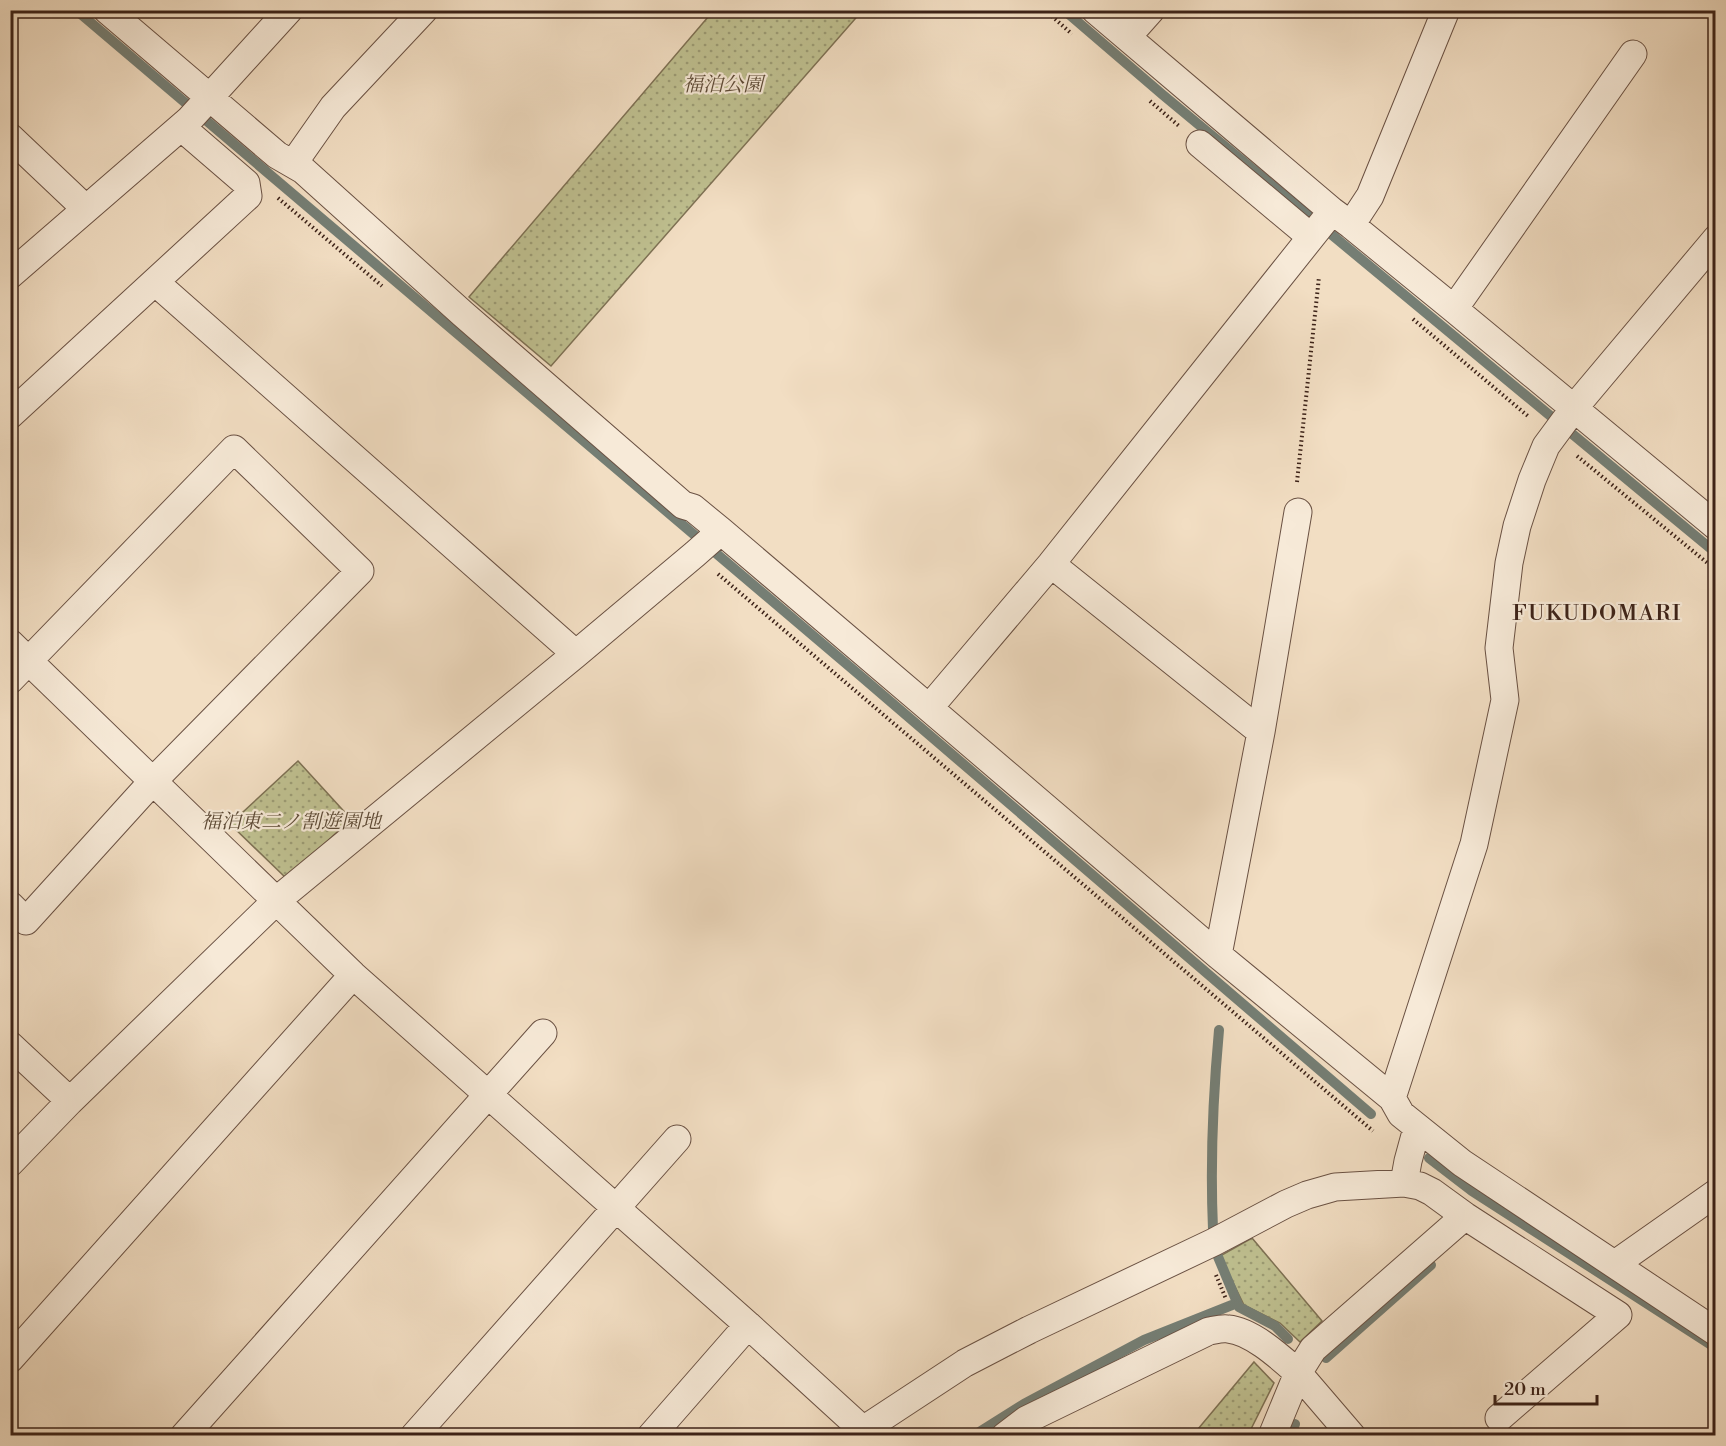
<svg xmlns="http://www.w3.org/2000/svg" width="1726" height="1446" font-family="'Libre Bodoni','Noto Serif JP',serif">
<style>
.green{fill:url(#green-dots);stroke:#7e7154;stroke-width:1.5}
.lines{fill:none;stroke-linecap:round;stroke-linejoin:round}
.stream{stroke:#757e74;stroke-width:10}
.street-casing{stroke:#6a5143;stroke-width:29}
.path{stroke:#3c2218;stroke-width:4;stroke-dasharray:1.5 3;stroke-linecap:butt}
.street{stroke:#f7ead8;stroke-width:27}
.labels{text-anchor:middle;dominant-baseline:central;stroke-width:4.5;stroke-linejoin:round;paint-order:stroke}
.park-label{font-size:20px;font-style:italic;fill:#5d4a36;stroke:#f7ead8}
.quarter-label{font-size:22px;letter-spacing:1.5px;fill:#3c2218;stroke:#f7ead8}
</style>
<defs>
<pattern id="green-dots" width="8" height="8" patternUnits="userSpaceOnUse" patternTransform="scale(1.5)"><rect width="8" height="8" fill="#bfc090"/><path d="M2 2h.1M6 6h.1" fill="none" stroke="#9c9c75" stroke-width="1.8" stroke-linecap="round"/></pattern>
</defs>
<rect width="100%" height="100%" fill="#f2dec3"/>
<filter id="stains"><feTurbulence type="fractalNoise" baseFrequency=".00333" numOctaves="4"/><feColorMatrix values="0 0 0 0 .2 0 0 0 0 .09 0 0 0 0 .02 0 0 0 .5 -.17"/></filter>
<radialGradient id="worn" r=".72"><stop offset=".6" stop-color="#630" stop-opacity="0"/><stop offset="1" stop-color="#630" stop-opacity=".3"/></radialGradient>
<path class="green" d="M 714,10 L 862,11 L 551,366 L 469,297 Z
M 298,761 L 351,819 L 287,879 L 230,824 Z
M 1252,1238 L 1322,1321 L 1300,1342 L 1280,1323 L 1244,1305 L 1220,1256 Z
M 1254,1362 L 1274,1383 L 1248,1435 L 1193,1435 Z"/>
<g class="lines">
<path class="stream" d="M 76,10 L 863,678 L 1371,1114
M 1064,10 L 1163,95 L 1716,553
M 1429,1158 L 1472,1191 L 1716,1348
M 1213,1229 C 1210,1162 1213,1096 1219,1030
M 1216,1252 L 1239,1307 L 1275,1326 L 1288,1339
M 1326,1358 L 1431,1265
M 837,1436 L 857,1423
M 973,1436 L 1024,1404 L 1144,1340 L 1237,1303
M 1290,1436 L 1295,1424"/>
<g class="street-casing">
<path id="street" d="M 107,10 L 277,155 L 303,170 L 463,314 L 683,505 L 693,508 L 721,531 L 929,708
M 1095,10 L 1332,211 L 1351,225 L 1454,309 L 1716,526
M 1127,37 L 1151,10
M 10,137 L 86,209
M 1200,144 L 1311,237
M 293,164 L 333,107 L 424,10
M 1332,211 L 1051,564 L 929,708 L 1218,955 L 1392,1098 L 1474,844 L 1505,700 L 1499,648 L 1509,563 L 1517,526 L 1532,480 L 1546,446 L 1574,408 L 1716,239
M 1351,225 L 1370,196 L 1446,10
M 10,275 L 189,120 L 289,10
M 155,282 L 576,654
M 1454,309 L 1633,54
M 10,415 L 248,196 L 246,183 L 181,127
M 1051,564 L 1261,732
M 10,643 L 353,975 L 748,1325 L 651,1436
M 10,680 L 234,449 L 360,571 L 153,781 L 26,921 L 10,905
M 1218,955 L 1261,732 L 1298,512
M 10,1045 L 70,1101
M 1392,1098 L 1401,1114 L 1462,1163 L 1716,1332
M 10,1163 L 70,1101 L 276,901 L 576,654 L 695,554 L 721,531
M 1404,1183 L 1408,1161 L 1417,1128
M 1615,1264 L 1716,1193
M 748,1325 L 863,1430 L 965,1363 L 1029,1330 L 1214,1242 L 1286,1204 L 1307,1195 L 1335,1187 L 1404,1183 L 1420,1186 L 1432,1192 L 1465,1216 L 1618,1315 L 1499,1418
M 10,1359 L 353,975
M 184,1436 L 543,1033
M 414,1436 L 677,1139
M 1005,1436 L 1026,1420 L 1209,1331 C 1215,1330 1222,1328 1228,1329 C 1252,1331 1281,1358 1298,1373 L 1313,1349 L 1465,1216
M 1272,1436 L 1298,1373 L 1352,1436"/>
</g>
<path class="path" d="M 1045,10 L 1072,34
M 1150,101 L 1179,126
M 278,198 L 382,286
M 1413,319 L 1529,417
M 1577,456 L 1716,570
M 1297,482 L 1319,277
M 718,574 L 1373,1131
M 1216,1275 L 1226,1299"/>
<use href="#street" class="street"/>
</g>
<g class="labels">
<g class="park-label">
<text x="723" y="85">福泊公園</text>
<text x="291" y="822">福泊東二ノ割遊園地</text>
</g>
<g class="quarter-label">
<text x="1597" y="613">FUKUDOMARI</text>
</g>
</g>
<rect width="1726" height="1446" fill="none" stroke="#f2dec3" stroke-width="36"/>
<rect x="12" y="12" width="1702" height="1422" fill="none" stroke="#3c2218" stroke-width="3"/>
<rect x="18" y="18" width="1690" height="1410" fill="none" stroke="#3c2218" stroke-width="1.5"/>
<path d="M1495 1395v9h102v-9" fill="none" stroke="#3c2218" stroke-width="3"/>
<text x="1504" y="1395" font-size="18" fill="#3c2218" stroke="#f7ead8" stroke-width="4.5" paint-order="stroke">20 m</text>
<rect width="100%" height="100%" filter="url(#stains)"/>
<rect width="100%" height="100%" fill="url(#worn)"/>
</svg>
